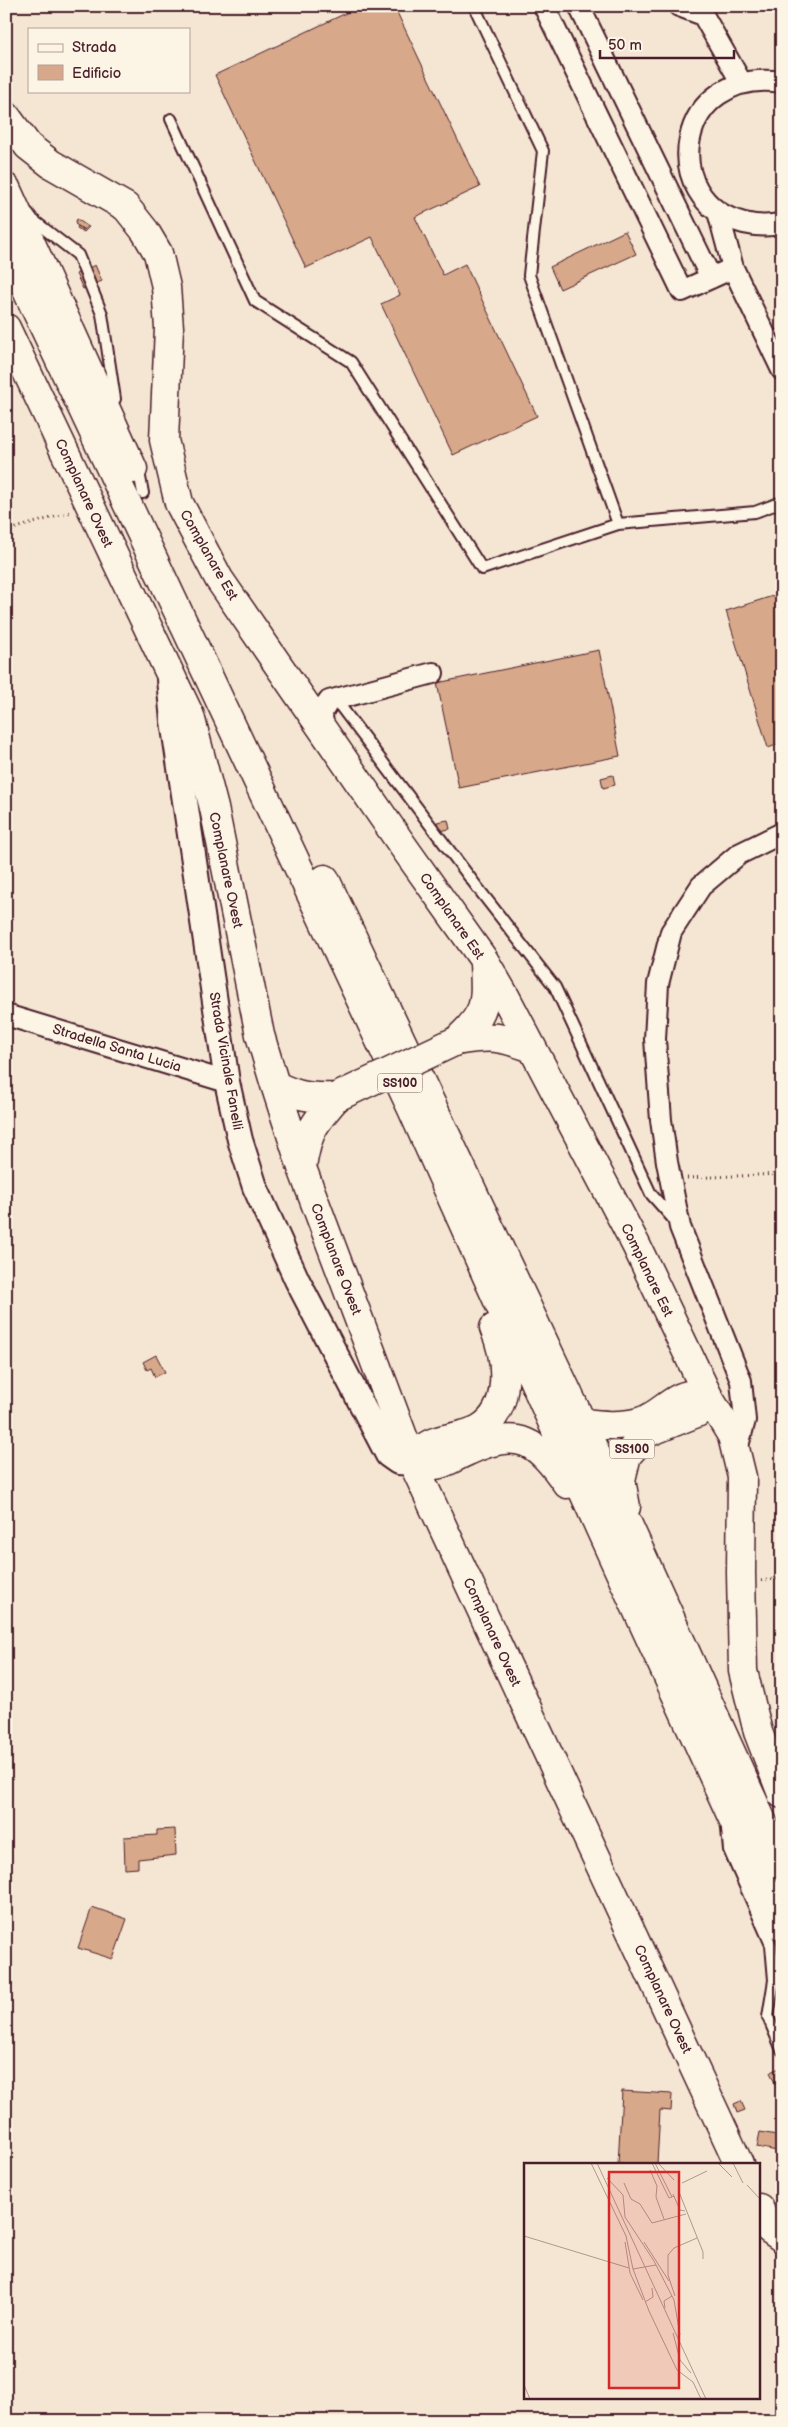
<svg xmlns="http://www.w3.org/2000/svg" width="788" height="2427" font-family="'Balsamiq Sans',sans-serif">
<style>
.building{fill:#d7a889;stroke:#4a1f2b}
.lines{fill:none;stroke-linecap:round;stroke-linejoin:round}
.service-casing{stroke:#4a1f2b;stroke-width:14}
.minor-casing{stroke:#4a1f2b;stroke-width:24}
.tertiary-casing{stroke:#4a1f2b;stroke-width:28}
.secondary-casing{stroke:#4a1f2b;stroke-width:31}
.trunk-casing{stroke:#4a1f2b;stroke-width:31}
.path{stroke:#4a1f2b;stroke-width:3;stroke-dasharray:1 4;stroke-linecap:butt}
.service{stroke:#fcf5e5;stroke-width:10}
.minor{stroke:#fcf5e5;stroke-width:20}
.tertiary{stroke:#fcf5e5;stroke-width:24}
.secondary{stroke:#fcf5e5;stroke-width:28}
.trunk{stroke:#fcf5e5;stroke-width:28}
.secondary-bridge-casing{stroke:#4a1f2b;stroke-width:31;stroke-linecap:butt}
.secondary-bridge{stroke:#fcf5e5;stroke-width:28}
.labels{text-anchor:middle;dominant-baseline:central;stroke-width:4;stroke-linejoin:round;paint-order:stroke}
.shield{fill:#fcf5e5;stroke:#7f5f63;stroke-width:1}
.shield-label{font-size:12px;font-weight:bold;fill:#4a1f2b}
.street-label{font-size:14px;fill:#4a1f2b;stroke:#fcf5e5}
.inset-road{fill:none;stroke:#b19690;stroke-width:1}
.view{fill:#d62828;fill-opacity:0.15;stroke:#d62828;stroke-width:2.5}
.inset-edge{fill:none;stroke:#4a1f2b;stroke-width:2.5}
</style>
<rect width="100%" height="100%" fill="#f5e6d3"/>
<filter id="ink" filterUnits="userSpaceOnUse"><feTurbulence type="fractalNoise" baseFrequency=".02" numOctaves="2"/><feDisplacementMap in="SourceGraphic" scale="10" xChannelSelector="R" yChannelSelector="G"/><feConvolveMatrix kernelMatrix="1 2 1 2 8 2 1 2 1" color-interpolation-filters="sRGB"/></filter>
<g filter="url(#ink)">
<path class="building" d="M 361,6 L 394,6 L 480,187 L 415,217 L 443,275 L 465,264 L 537,416 L 453,455 L 381,304 L 400,295 L 372,237 L 306,268 L 215,75 Z
M 77,219 L 87,226 L 84,230 L 75,224 Z
M 78,226 L 84,230 L 87,226 L 89,227 L 84,232 L 77,228 Z
M 625,231 L 636,254 L 560,289 L 550,267 Z
M 95,265 L 102,281 L 83,289 L 76,274 Z
M 782,593 L 782,743 L 768,748 L 726,611 Z
M 599,650 L 620,756 L 459,788 L 437,683 Z
M 613,775 L 615,785 L 603,788 L 601,778 Z
M 448,820 L 450,829 L 439,831 L 437,822 Z
M 156,1355 L 165,1372 L 155,1377 L 151,1368 L 147,1370 L 143,1362 Z
M 175,1829 L 176,1855 L 138,1859 L 138,1868 L 125,1869 L 124,1837 L 157,1835 L 157,1830 Z
M 92,1907 L 127,1919 L 113,1959 L 78,1948 Z
M 782,2067 L 782,2090 L 779,2092 L 770,2072 Z
M 622,2091 L 672,2094 L 671,2111 L 660,2110 L 657,2164 L 618,2164 Z
M 741,2101 L 745,2110 L 737,2113 L 734,2104 Z
M 760,2132 L 782,2136 L 782,2152 L 757,2147 Z"/>
<g class="lines">
<g class="service-casing">
<path id="service" d="M 474,6 L 543,151 L 529,275 L 618,524
M 171,119 L 255,301 L 351,362 L 482,569 L 618,524 L 755,512 L 782,502
M 28,213 L 33,220 L 78,255 L 102,314 L 115,399
M 138,467 L 143,493
M 335,699 L 477,887 L 555,987 L 651,1194 L 675,1221
M 727,1829 L 729,1850 L 771,1945 L 774,1980 L 768,2017 L 782,2050"/>
</g>
<g class="minor-casing">
<path id="minor" d="M 544,6 L 682,291 L 733,268
M 579,6 L 711,278
M 679,6 L 703,15 L 741,82
M 782,82 C 675,66 656,202 744,223 C 757,226 769,227 782,223
M 718,212 L 733,268 L 782,370
M 323,731 L 322,712 L 329,701 L 433,673
M 6,1015 L 227,1082
M 736,1453 L 745,1420 L 741,1381 L 680,1227 L 667,1162 L 661,1120 L 655,1039 L 658,984 L 671,932 L 701,886 L 739,854 L 782,833"/>
</g>
<g class="tertiary-casing">
<path id="tertiary" d="M 169,679 L 173,721 L 227,1082 L 240,1140 L 255,1187 L 297,1280 L 388,1455 L 398,1462 L 413,1463"/>
</g>
<g class="secondary-casing">
<path id="secondary" d="M 6,116 L 28,146 L 51,164 L 126,207 L 145,231 L 158,253 L 166,287 L 169,328 L 164,440 L 179,503 L 219,579 L 403,846 L 484,960 L 505,996 L 636,1245 L 709,1398 L 732,1436 L 742,1477 L 741,1573 L 743,1671 L 758,1732 L 782,1794
M 6,328 L 190,716 L 214,808 L 260,1035 L 275,1085 L 302,1168 L 413,1463 L 739,2164
M 456,1041 C 487,1013 486,1004 484,963
M 456,1041 C 490,1035 500,1036 532,1048
M 275,1085 C 298,1097 311,1098 337,1097
M 302,1167 C 308,1131 313,1124 337,1097
M 759,2208 L 769,2229 L 782,2238"/>
</g>
<g class="trunk-casing">
<path id="trunk" d="M 6,188 L 133,469
M 6,246 L 412,1109 L 601,1531 L 782,1926
M 325,879 L 582,1423 L 782,1865
M 494,1328 C 507,1357 513,1410 479,1429 C 463,1438 438,1437 425,1447 C 421,1451 417,1458 413,1463 C 443,1469 443,1462 468,1451 C 519,1427 537,1441 567,1484
M 582,1423 C 601,1425 620,1427 639,1422 C 657,1418 673,1396 690,1395 C 695,1394 703,1397 709,1398 L 699,1412 L 647,1433 L 627,1455 L 621,1480 L 626,1507"/>
</g>
<path class="path" d="M 6,531 L 71,512
M 687,1178 L 782,1174
M 761,1581 L 782,1578"/>
<use href="#service" class="service"/>
<use href="#minor" class="minor"/>
<use href="#tertiary" class="tertiary"/>
<use href="#secondary" class="secondary"/>
<use href="#trunk" class="trunk"/>
<g class="secondary-bridge-casing">
<path id="secondary-bridge" d="M 337,1097 L 456,1041"/>
</g>
<use href="#secondary-bridge" class="secondary-bridge"/>
</g>
</g>
<g class="labels">
<g class="shield">
<rect x="377.5" y="1073.5" width="45" height="19" rx="4"/>
<rect x="609.5" y="1439.5" width="45" height="19" rx="4"/>
</g>
<g class="shield-label">
<text x="400" y="1083">SS100</text>
<text x="632" y="1449">SS100</text>
</g>
<g class="street-label">
<text transform="translate(84 493) rotate(65)">Complanare Ovest</text>
<text transform="translate(209 555) rotate(60)">Complanare Est</text>
<text transform="translate(226 870) rotate(78)">Complanare Ovest</text>
<text transform="translate(452 916) rotate(55)">Complanare Est</text>
<text transform="translate(117 1048) rotate(17)">Stradella Santa Lucia</text>
<text transform="translate(226 1061) rotate(80)">Strada Vicinale Fanelli</text>
<text transform="translate(336 1259) rotate(69)">Complanare Ovest</text>
<text transform="translate(647 1270) rotate(64)">Complanare Est</text>
<text transform="translate(492 1632) rotate(65)">Complanare Ovest</text>
<text transform="translate(663 1999) rotate(65)">Complanare Ovest</text>
</g>
</g>
<g transform="translate(524 2163)">
<rect width="236" height="236" fill="#f5e6d3"/>
<path class="inset-road" d="M 67,0 L 102,73 L 109,106 L 125,148 L 153,207 L 169,219 L 177,236M 73,0 L 182,236M 128,0 L 145,35 L 150,33M 131,0 L 148,34M 134,0 L 150,17M 194,0 L 208,14M 209,0 L 219,20M 126,7 L 133,23 L 132,34 L 140,56M 83,15 L 99,32 L 101,54 L 130,98 L 150,137 L 156,172M 100,20 L 107,36 L 116,41 L 128,60 L 162,51M 158,20 L 183,8M 223,22 L 237,37M 155,29 L 179,89 L 179,96M 149,31 L 156,47 L 161,48M 0,73 L 105,105M 101,79 L 106,110 L 119,137M 120,79 L 145,118M 109,106 L 132,102M 151,133 L 144,112 L 144,92 L 150,85 L 173,75M 121,139 L 129,134 L 128,125M 141,145 L 140,138 L 148,133M 149,170 L 156,197 L 167,210M 0,222 L 6,236"/>
<path class="view" d="M 85,9 L 155,9 L 155,225 L 85,225 Z"/>
<rect width="236" height="236" class="inset-edge"/>
</g>
<rect width="788" height="2427" fill="none" stroke="#fcf5e5" stroke-width="25"/>
<rect x="12" y="12" width="763" height="2402" fill="none" stroke="#4a1f2b" stroke-width="2" filter="url(#ink)"/>
<rect x="28" y="28" width="162" height="65" fill="#fcf5e5" stroke="#b59f9b"/>
<rect x="38" y="44" width="25" height="8" fill="#fcf5e5" stroke="#b59f9b"/>
<text x="72" y="52" font-size="15" fill="#4a1f2b">Strada</text>
<rect x="38" y="65" width="25" height="15" fill="#d7a889" stroke="#b59f9b"/>
<text x="72" y="78" font-size="15" fill="#4a1f2b">Edificio</text>
<path d="M600 50v8h134v-8" fill="none" stroke="#4a1f2b" stroke-width="2.5"/>
<text x="608" y="50" font-size="15" fill="#4a1f2b" stroke="#fcf5e5" stroke-width="4" paint-order="stroke">50 m</text>
</svg>
